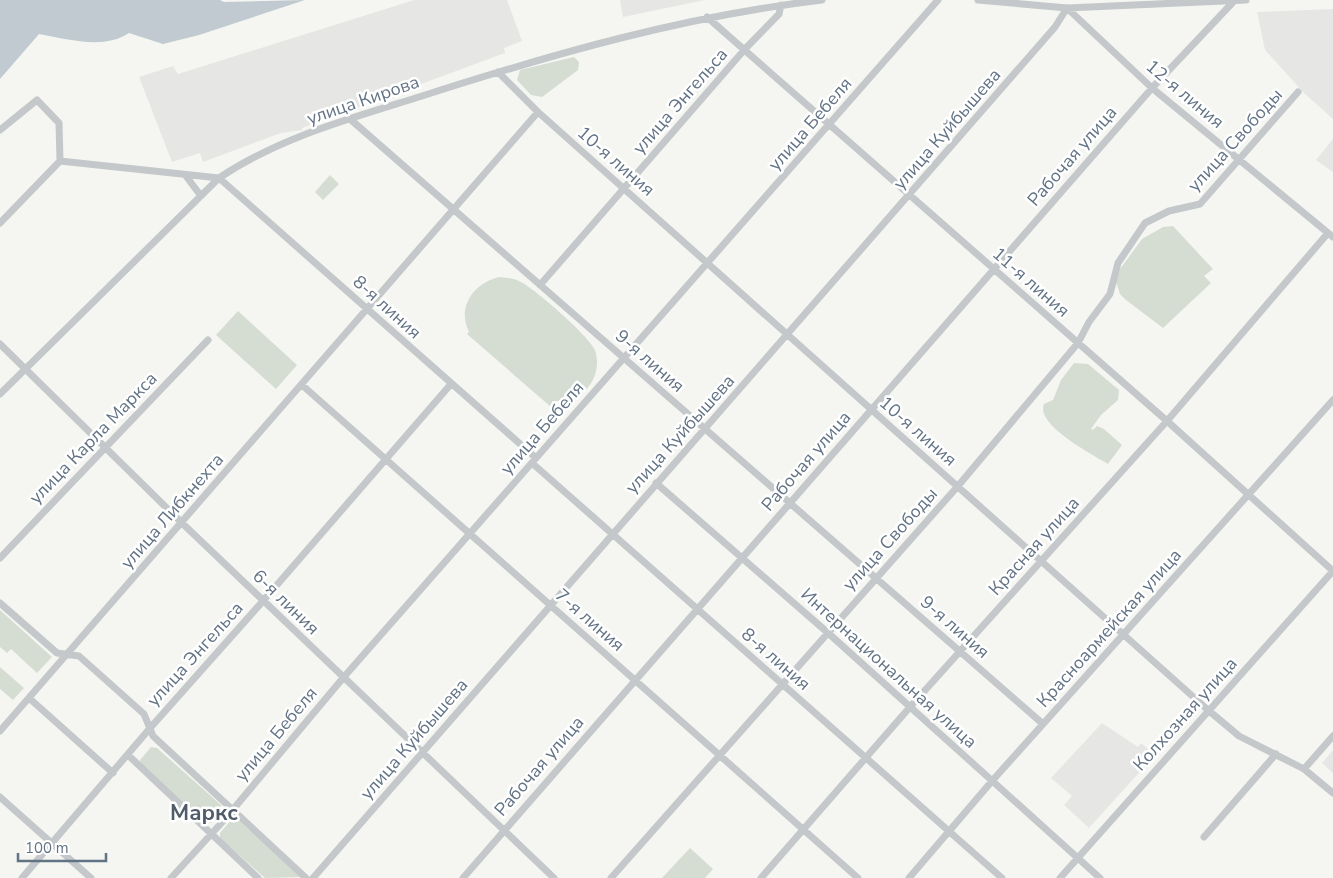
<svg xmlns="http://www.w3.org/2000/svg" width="1333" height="878" font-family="'Nunito Sans',sans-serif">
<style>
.built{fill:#e6e7e5}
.green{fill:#d5ddd2}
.water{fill:#c0cad0}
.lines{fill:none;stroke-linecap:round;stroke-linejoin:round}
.minor{stroke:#c4c8cb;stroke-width:7}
.labels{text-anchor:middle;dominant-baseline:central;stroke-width:5;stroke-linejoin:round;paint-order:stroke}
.street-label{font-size:18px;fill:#627385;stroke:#fff}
.district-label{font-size:22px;font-weight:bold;fill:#505c69;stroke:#fff}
</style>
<rect width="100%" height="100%" fill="#f5f6f1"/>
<path class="built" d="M 414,0 L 507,0 L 522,41 L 504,48 L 505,53 L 302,128 L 302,130 L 281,133 L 203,162 L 200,153 L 172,162 L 139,77 L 173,66 L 178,74 Z
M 620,0 L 705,0 L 623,17 Z
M 1333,9 L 1333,119 L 1304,93 L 1265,50 L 1257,12 Z
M 1333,139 L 1333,172 L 1316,160 Z
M 1102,723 L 1138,747 L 1141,743 L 1155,755 L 1089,828 L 1064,805 L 1072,796 L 1051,778 Z
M 1333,750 L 1333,773 L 1322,763 Z"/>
<path class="green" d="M 574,57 L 579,62 L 578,70 L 542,97 L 531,95 L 517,80 L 520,70 Z
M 330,175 L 339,184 L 323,200 L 315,192 Z
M 1173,226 L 1213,269 L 1204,276 L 1211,283 L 1163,328 L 1126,300 L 1120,294 L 1116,282 L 1120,269 L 1142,239 L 1163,227 Z
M 500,277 C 507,278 513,278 519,281 C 533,287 589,336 595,350 C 599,362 597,376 589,386 C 581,397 569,402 556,401 L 551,407 L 467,334 L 469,332 C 456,306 475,282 500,277 Z
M 238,311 L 297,365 L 276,389 L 216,335 Z
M 1074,363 L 1088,364 L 1119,390 L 1118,400 L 1101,415 L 1091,429 L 1093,430 L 1097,426 L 1104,429 L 1122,445 L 1108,464 C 1093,455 1035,425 1044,404 L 1053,400 L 1061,380 Z
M 0,610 L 52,657 L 37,673 L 11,649 L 7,653 L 0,647 Z
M 0,667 L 24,688 L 13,700 L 0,689 Z
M 151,747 L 157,748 L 221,805 L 221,811 L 211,823 L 205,823 L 141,765 L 140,760 Z
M 232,819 L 237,819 L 302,877 L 265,878 L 220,838 L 220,833 Z
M 690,848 L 713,869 L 705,878 L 662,878 Z"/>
<path class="water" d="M 0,0 L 220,0 L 224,2 L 305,0 L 199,35 L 163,44 L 129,33 C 104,50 67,39 39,34 L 0,79 Z"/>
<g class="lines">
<path class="minor" d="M 978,0 L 1067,8 L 1246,0
M 1067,8 L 1152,88 L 1333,237
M 707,17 L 1167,421 L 1333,571
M 498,72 L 538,112 L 1208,710 L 1239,736 L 1304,769 L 1333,793
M 350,119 L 1043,724
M 0,130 L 37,100 L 59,123 L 60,161 L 219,178
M 186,176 L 201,196
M 219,178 L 536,458
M 0,223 L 60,161
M 540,285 L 745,49 L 779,14 L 781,5
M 0,344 L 182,523 L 554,878
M 302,385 L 858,878
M 0,394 L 219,178 C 280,137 352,118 422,96 C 553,54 685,16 822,0
M 532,463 L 1002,878
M 656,483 L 827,632 L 1100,878
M 0,558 L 208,340
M 0,603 L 57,653 L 79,656 L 144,714 L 153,736 L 306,878
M 29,698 L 113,773
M 0,731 L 538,112
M 128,755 L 258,878
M 1304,769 L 1333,736
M 0,797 L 91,878
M 1204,837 L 1276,754
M 22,878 L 151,727 L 263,601 L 451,384
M 171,878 L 225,819 L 343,678 L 938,0
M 313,878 L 1055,27 L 1067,8
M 463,878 L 1152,88 L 1235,0
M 611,878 L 958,486 L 1078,343 L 1089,322 L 1110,294 L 1118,263 L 1145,223 L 1169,211 L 1200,204 L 1298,92
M 761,878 L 910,707 L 1167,421 L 1328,233
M 909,878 L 992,781 L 1333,400
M 1060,878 L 1333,571"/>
</g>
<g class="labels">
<g class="street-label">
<text transform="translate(1185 94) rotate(40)">12-я линия</text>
<text transform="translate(363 100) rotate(-19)">улица Кирова</text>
<text transform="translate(680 101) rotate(-49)">улица Энгельса</text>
<text transform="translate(810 124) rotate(-49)">улица Бебеля</text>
<text transform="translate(947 129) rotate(-49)">улица Куйбышева</text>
<text transform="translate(1235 140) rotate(-48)">улица Свободы</text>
<text transform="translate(1072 156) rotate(-49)">Рабочая улица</text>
<text transform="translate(616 161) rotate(41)">10-я линия</text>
<text transform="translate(1031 282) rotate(41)">11-я линия</text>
<text transform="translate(387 307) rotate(42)">8-я линия</text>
<text transform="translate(650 361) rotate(41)">9-я линия</text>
<text transform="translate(542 428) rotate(-49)">улица Бебеля</text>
<text transform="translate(918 431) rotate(41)">10-я линия</text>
<text transform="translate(680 434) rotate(-48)">улица Куйбышева</text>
<text transform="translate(93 438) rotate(-46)">улица Карла Маркса</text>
<text transform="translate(806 461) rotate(-49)">Рабочая улица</text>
<text transform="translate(172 511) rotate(-49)">улица Либкнехта</text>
<text transform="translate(890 539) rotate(-48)">улица Свободы</text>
<text transform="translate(1034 546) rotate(-48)">Красная улица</text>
<text transform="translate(286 602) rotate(44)">6-я линия</text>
<text transform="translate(590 620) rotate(41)">7-я линия</text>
<text transform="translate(955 627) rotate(41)">9-я линия</text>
<text transform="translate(1109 628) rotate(-48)">Красноармейская улица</text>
<text transform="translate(195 654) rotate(-48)">улица Энгельса</text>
<text transform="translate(776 659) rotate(41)">8-я линия</text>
<text transform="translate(889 668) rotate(42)">Интернациональная улица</text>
<text transform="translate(1185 714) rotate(-48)">Колхозная улица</text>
<text transform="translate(276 734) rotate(-50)">улица Бебеля</text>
<text transform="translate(414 739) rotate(-49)">улица Куйбышева</text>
<text transform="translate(539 766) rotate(-49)">Рабочая улица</text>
</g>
<g class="district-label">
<text x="204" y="813">Маркс</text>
</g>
</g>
<path d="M18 853v8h88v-8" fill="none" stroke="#627385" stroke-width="2.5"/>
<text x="25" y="853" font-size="15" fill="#627385" stroke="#ffffff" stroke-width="4" paint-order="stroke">100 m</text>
</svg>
